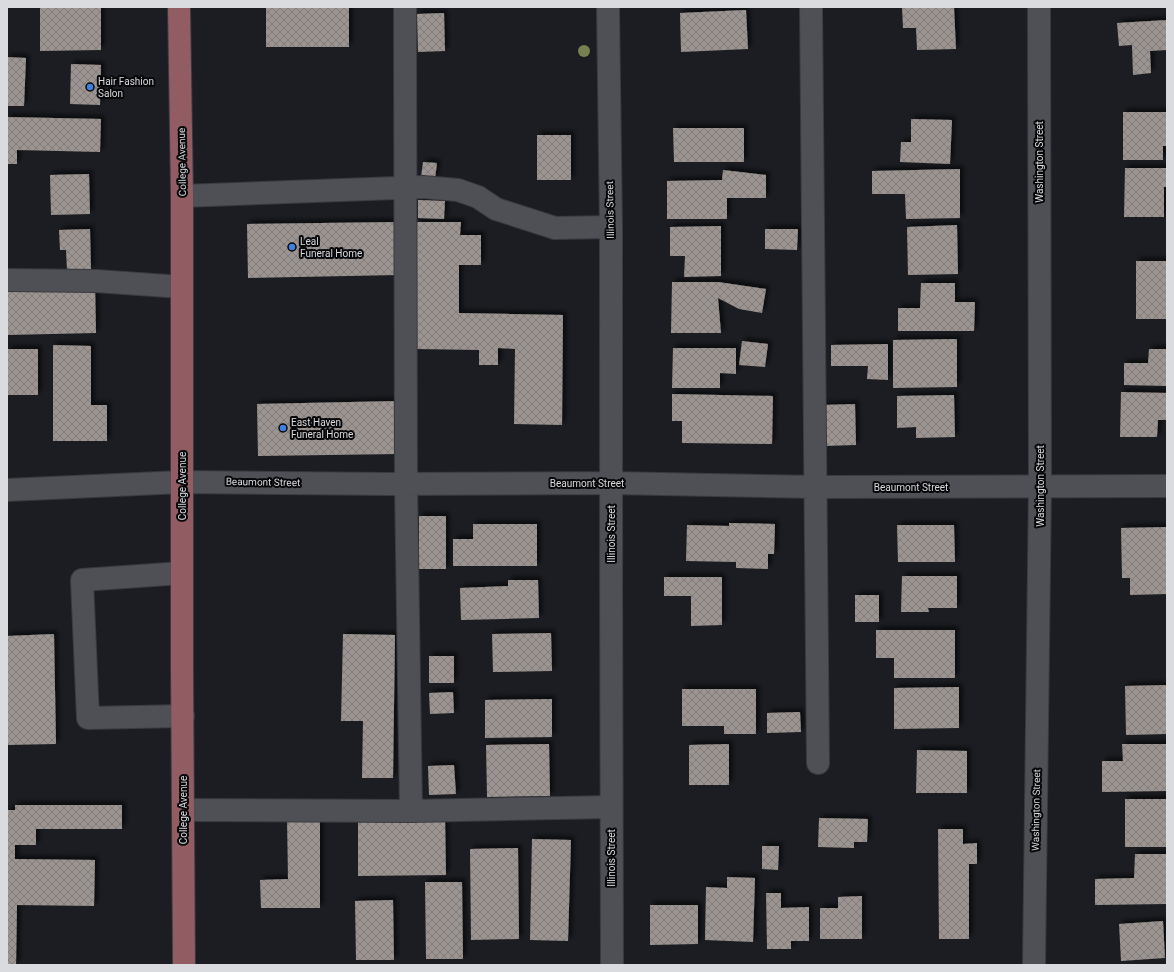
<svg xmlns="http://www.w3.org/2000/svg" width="1174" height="972" font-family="Roboto,sans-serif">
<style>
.building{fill:url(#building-cross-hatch);filter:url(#shadow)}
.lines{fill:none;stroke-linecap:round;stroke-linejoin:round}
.minor-casing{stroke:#393a3f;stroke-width:24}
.major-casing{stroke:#393a3f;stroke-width:24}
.minor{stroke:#4e5056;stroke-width:22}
.major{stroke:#915c62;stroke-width:22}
.tree{fill:#778051}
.shop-dot{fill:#3f7fe0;stroke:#070709;stroke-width:1.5}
.labels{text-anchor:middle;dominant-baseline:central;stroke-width:4;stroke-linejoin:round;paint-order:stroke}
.poi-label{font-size:10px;fill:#dadbdf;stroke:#070709;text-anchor:start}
.street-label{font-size:10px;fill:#dadbdf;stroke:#070709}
</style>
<defs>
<pattern id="building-cross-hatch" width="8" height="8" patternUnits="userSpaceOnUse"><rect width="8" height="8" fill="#9c9490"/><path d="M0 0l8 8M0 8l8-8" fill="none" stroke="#817b79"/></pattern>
<filter id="shadow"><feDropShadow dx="3.5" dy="-3.5" stdDeviation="2" flood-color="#0009"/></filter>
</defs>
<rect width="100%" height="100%" fill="#1b1d22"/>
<path class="building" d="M 40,7 L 101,7 L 101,50 L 40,51 Z
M 266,7 L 349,7 L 349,47 L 266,47 Z
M 902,7 L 954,7 L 956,49 L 917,50 L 916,28 L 903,28 Z
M 746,10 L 748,49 L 681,52 L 680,13 Z
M 444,13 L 445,51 L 418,52 L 417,14 Z
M 1167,20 L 1167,50 L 1150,51 L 1151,73 L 1133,75 L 1132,45 L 1119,46 L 1117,23 Z
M 7,57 L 26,58 L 24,106 L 7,106 Z
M 71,64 L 101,65 L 100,105 L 70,104 Z
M 1123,112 L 1167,112 L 1167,146 L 1163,146 L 1163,160 L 1123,160 Z
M 7,117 L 101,119 L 100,152 L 17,150 L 17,164 L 7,164 Z
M 911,119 L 952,120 L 950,164 L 900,162 L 901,142 L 911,142 Z
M 673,128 L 744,128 L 744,162 L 674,162 Z
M 537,135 L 571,135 L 571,180 L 537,180 Z
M 423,162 L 437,163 L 435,179 L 421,177 Z
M 1125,168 L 1167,168 L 1167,187 L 1164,187 L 1164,217 L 1124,217 Z
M 960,169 L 960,218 L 906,219 L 905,194 L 872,194 L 872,171 Z
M 723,170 L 766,175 L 766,198 L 727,198 L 727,219 L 667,219 L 667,181 L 722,180 Z
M 89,174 L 90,214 L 51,215 L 50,175 Z
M 418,200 L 445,201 L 444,219 L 418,218 Z
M 397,222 L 398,275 L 248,278 L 247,224 Z
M 417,222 L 461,222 L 460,235 L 481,235 L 481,265 L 459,265 L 459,313 L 563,315 L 562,425 L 514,424 L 515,349 L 498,348 L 498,365 L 479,365 L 479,350 L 415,349 Z
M 957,225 L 958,274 L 908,275 L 907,227 Z
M 721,226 L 721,276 L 684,277 L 685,256 L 670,256 L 670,227 Z
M 90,229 L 91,269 L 67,270 L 66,250 L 60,250 L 59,230 Z
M 765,229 L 798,229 L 797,250 L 765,249 Z
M 1136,261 L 1167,261 L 1167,319 L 1136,319 Z
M 672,282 L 718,282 L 766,289 L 762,313 L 739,309 L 718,298 L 721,333 L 671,333 Z
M 921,283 L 955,283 L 955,302 L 975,302 L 974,331 L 898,331 L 898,308 L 920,308 Z
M 95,285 L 96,333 L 7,335 L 7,287 Z
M 957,339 L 957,387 L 893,388 L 893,340 Z
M 742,341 L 768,344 L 765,367 L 739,365 Z
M 888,344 L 888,380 L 867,379 L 868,366 L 831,366 L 831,345 Z
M 53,345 L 91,346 L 91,405 L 107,405 L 107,441 L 53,441 Z
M 673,348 L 736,348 L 736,374 L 720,373 L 720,388 L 672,388 Z
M 7,349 L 38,349 L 38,395 L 7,395 Z
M 1149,349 L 1167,349 L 1167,386 L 1124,385 L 1124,363 L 1148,363 Z
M 1121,392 L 1167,393 L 1167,420 L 1158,420 L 1157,437 L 1120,437 Z
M 672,394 L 773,396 L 772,444 L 682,443 L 682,421 L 672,421 Z
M 954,395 L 955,437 L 916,438 L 916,427 L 897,428 L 897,396 Z
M 398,401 L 399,454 L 258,456 L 257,404 Z
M 855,404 L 856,445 L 824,446 L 823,405 Z
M 419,516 L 446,516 L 446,569 L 419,569 Z
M 729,523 L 775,524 L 774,554 L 768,554 L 768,569 L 736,568 L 736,562 L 686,561 L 687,525 L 729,526 Z
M 473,524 L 537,524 L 537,566 L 453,566 L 453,539 L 473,539 Z
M 897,525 L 954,525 L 955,562 L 898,562 Z
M 1167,527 L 1167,594 L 1130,595 L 1130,578 L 1122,578 L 1121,528 Z
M 902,576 L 957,576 L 957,608 L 928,608 L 929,612 L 901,612 Z
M 664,577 L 722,577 L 722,625 L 691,626 L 691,596 L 664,596 Z
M 508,580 L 538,580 L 539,618 L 461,620 L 460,588 L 508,586 Z
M 855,595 L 879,595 L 879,622 L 855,622 Z
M 876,630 L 955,630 L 955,678 L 894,678 L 894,658 L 876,658 Z
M 551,633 L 552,671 L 493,672 L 492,634 Z
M 54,634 L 56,744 L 7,745 L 7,636 Z
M 343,634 L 395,635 L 393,778 L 362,778 L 363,721 L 341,721 Z
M 429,656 L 454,656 L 454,683 L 429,683 Z
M 1167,685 L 1167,734 L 1126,735 L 1125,686 Z
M 959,687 L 959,728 L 894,729 L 894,688 Z
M 682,689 L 756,689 L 756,734 L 724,734 L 724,726 L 682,726 Z
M 453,692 L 454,713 L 430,714 L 429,693 Z
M 552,699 L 552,737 L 485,738 L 485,700 Z
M 800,712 L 801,732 L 767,733 L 767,713 Z
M 549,744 L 550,796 L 487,797 L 486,745 Z
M 729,744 L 729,785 L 689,785 L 689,745 Z
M 1122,744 L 1167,744 L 1167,791 L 1102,792 L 1102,761 L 1123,761 Z
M 917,750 L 967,751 L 967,793 L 916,793 Z
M 454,765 L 456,794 L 429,795 L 428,766 Z
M 1125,799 L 1167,799 L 1167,847 L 1125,847 Z
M 15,805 L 122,805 L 122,829 L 36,829 L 36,845 L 15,845 L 15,859 L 95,860 L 94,906 L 17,905 L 16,965 L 7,965 L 7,810 L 15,810 Z
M 445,817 L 446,875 L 358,876 L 358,818 Z
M 287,818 L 320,818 L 320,908 L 261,908 L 260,880 L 288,879 Z
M 819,818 L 868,819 L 867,842 L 854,842 L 854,848 L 818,847 Z
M 938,829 L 963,829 L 963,844 L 977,843 L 977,864 L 969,864 L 969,939 L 939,939 Z
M 532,839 L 571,840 L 568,941 L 530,940 Z
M 762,846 L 779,846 L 778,870 L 762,869 Z
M 518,848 L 519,939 L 471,940 L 470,849 Z
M 1135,854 L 1167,854 L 1167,904 L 1095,905 L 1095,879 L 1134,878 Z
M 727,877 L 755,878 L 753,942 L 705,940 L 706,887 L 727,888 Z
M 425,882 L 462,882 L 463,959 L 426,959 Z
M 766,893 L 781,893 L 781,908 L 809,907 L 809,941 L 791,941 L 791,949 L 767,949 Z
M 862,896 L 862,939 L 820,939 L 820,908 L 838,908 L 838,897 Z
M 393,900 L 394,960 L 356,960 L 355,901 Z
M 650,905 L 698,905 L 698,944 L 650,945 Z
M 1163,921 L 1165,958 L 1121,961 L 1119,924 Z"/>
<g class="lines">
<g class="minor-casing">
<path id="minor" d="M 405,7 L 406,484 L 411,811
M 608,7 C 609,81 610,155 611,228 C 612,474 610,719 612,965
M 811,7 L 818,763
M 182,196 L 423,187 L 458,190 L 478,197 L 496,209 L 555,228 L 611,227
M 7,280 L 96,281 L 182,287
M 7,490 L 182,482 L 390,484 L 611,483 L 816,487 L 1167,486
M 182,573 L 82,580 L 88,718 L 183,716
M 183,810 L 411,811 L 610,807
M 1034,965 L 1040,486 L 1039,7"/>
</g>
<g class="major-casing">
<path id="major" d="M 179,7 L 182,196 L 182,668 L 184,965"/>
</g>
<use href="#minor" class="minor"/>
<use href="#major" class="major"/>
</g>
<circle class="tree" cx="584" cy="51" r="6"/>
<g class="shop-dot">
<circle cx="90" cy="87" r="4"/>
<circle cx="292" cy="247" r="4"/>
<circle cx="283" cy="428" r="4"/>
</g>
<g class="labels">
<g class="poi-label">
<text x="98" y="81">Hair Fashion<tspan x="98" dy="12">Salon</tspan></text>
<text x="300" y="241">Leal<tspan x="300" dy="12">Funeral Home</tspan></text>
<text x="291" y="422">East Haven<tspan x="291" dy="12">Funeral Home</tspan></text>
</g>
<g class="street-label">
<text transform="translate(182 162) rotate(-91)">College Avenue</text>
<text transform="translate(1039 162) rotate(-90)">Washington Street</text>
<text transform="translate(610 210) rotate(-91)">Illinois Street</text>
<text transform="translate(263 482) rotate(1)">Beaumont Street</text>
<text x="587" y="483">Beaumont Street</text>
<text transform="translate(182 486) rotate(-90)">College Avenue</text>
<text transform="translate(1040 486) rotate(-90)">Washington Street</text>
<text x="911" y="487">Beaumont Street</text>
<text transform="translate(611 534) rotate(-90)">Illinois Street</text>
<text transform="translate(183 810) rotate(-90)">College Avenue</text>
<text transform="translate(1036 810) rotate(-89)">Washington Street</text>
<text transform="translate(611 858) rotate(-90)">Illinois Street</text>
</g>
</g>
<rect width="1174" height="972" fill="none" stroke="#dadbdf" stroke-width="16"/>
</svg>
